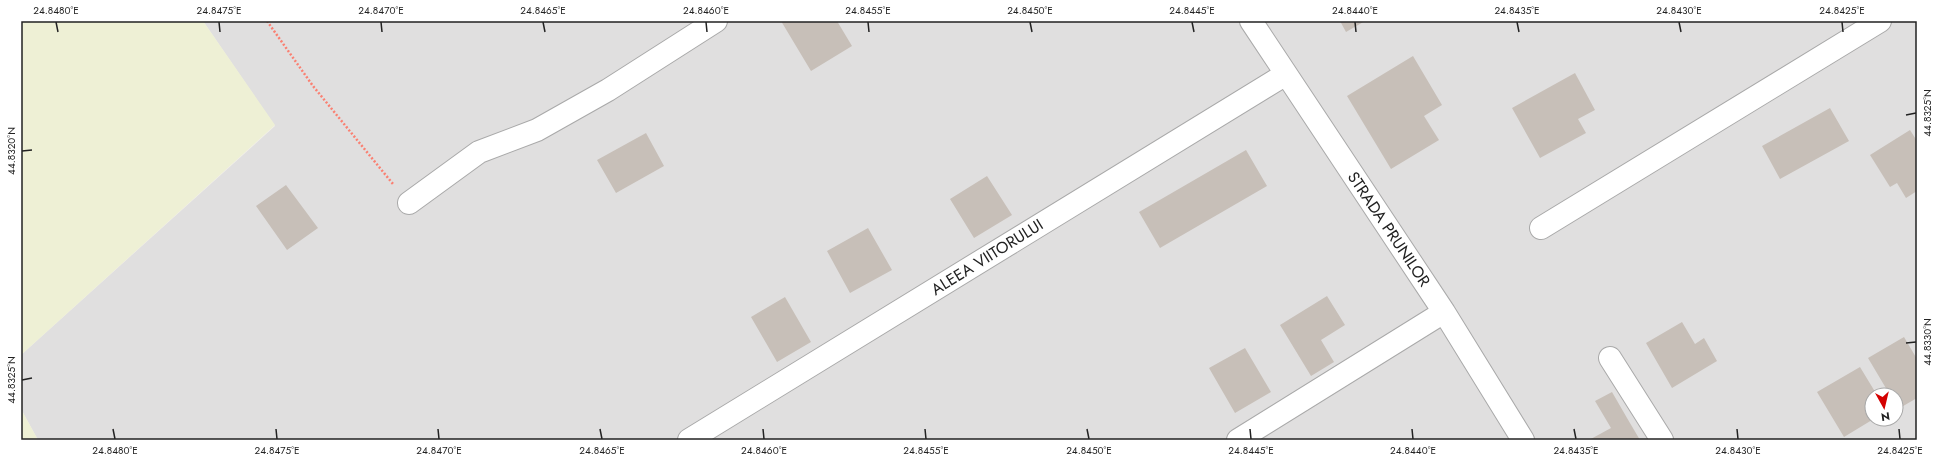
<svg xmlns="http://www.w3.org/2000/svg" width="1938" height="461" font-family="Jost,sans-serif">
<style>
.residential{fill:#e0dfdf;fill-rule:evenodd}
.farmland{fill:#eef0d5}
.building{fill:#c7bfb8}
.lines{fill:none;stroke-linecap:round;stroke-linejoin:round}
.minor-casing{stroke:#a9a9a9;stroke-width:24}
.path{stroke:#fa8072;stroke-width:2.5;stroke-dasharray:2 2;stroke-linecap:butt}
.minor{stroke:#fff;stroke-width:22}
.ticks{fill:none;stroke:#222;stroke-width:1.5}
.labels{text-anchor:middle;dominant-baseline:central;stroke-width:4;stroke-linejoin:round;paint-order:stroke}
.street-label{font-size:16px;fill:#222;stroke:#fff}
.neatline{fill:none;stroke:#222;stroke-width:1.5}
.ticks-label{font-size:10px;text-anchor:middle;fill:#222}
</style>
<rect width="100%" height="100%" fill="#f2efe9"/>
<path class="residential" d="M 203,21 L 1917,21 L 1917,440 L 38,440 L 21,409 L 21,355 L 275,126 ZM 1872,395 L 1896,395 L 1896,419 L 1872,419 Z"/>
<path class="farmland" d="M 21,21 L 203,21 L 275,125 L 21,355 Z
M 21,409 L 38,440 L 21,440 Z"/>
<path class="building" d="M 781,21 L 837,21 L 852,46 L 811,71 Z
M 1340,21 L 1365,21 L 1346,32 Z
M 1413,56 L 1442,105 L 1424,116 L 1439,140 L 1391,169 L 1347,96 Z
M 1575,73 L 1595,110 L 1578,119 L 1586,133 L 1540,158 L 1512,108 Z
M 1830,108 L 1849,141 L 1780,179 L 1762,146 Z
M 1910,130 L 1917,141 L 1917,191 L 1906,198 L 1897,183 L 1890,187 L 1870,155 Z
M 646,133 L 664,166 L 616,193 L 597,160 Z
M 1246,150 L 1267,186 L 1160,248 L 1139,212 Z
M 987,176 L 1012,215 L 974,238 L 950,199 Z
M 286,185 L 318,228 L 287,250 L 256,206 Z
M 868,228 L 892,270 L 850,293 L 827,251 Z
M 1327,296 L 1345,325 L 1321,340 L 1334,362 L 1311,376 L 1280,325 Z
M 785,297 L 811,342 L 777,362 L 751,317 Z
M 1682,322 L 1695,344 L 1704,338 L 1717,361 L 1672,388 L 1646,343 Z
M 1904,337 L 1917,359 L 1917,398 L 1898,409 L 1896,406 L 1896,395 L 1890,395 L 1868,358 Z
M 1245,348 L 1271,392 L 1235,413 L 1209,368 Z
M 1860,367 L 1877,395 L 1872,395 L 1872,420 L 1844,437 L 1817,392 Z
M 1612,392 L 1627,418 L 1640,440 L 1589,440 L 1611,428 L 1595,401 Z"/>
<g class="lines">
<g class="minor-casing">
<path id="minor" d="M 1251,21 L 1444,312 L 1523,440
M 409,203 L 479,152 L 537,130 L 608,90 L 716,21
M 1541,228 L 1880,21
M 1610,358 L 1662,440
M 689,440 L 1286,74
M 1238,440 L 1444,312"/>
</g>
<path class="path" d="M 267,21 L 313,86 L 393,184"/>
<use href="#minor" class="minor"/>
</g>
<path class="ticks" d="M 56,22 L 58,32M 219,22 L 220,32M 381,22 L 382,32M 543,22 L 545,32M 706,22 L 707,32M 868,22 L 869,32M 1030,22 L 1032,32M 1192,22 L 1194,32M 1355,22 L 1356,32M 1517,22 L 1519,32M 1679,22 L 1681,32M 1842,22 L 1843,32M 1906,115 L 1916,113M 22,151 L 32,150M 1906,343 L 1916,342M 22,380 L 32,378M 113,429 L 115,439M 276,429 L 277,439M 438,429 L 439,439M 600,429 L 602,439M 763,429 L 764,439M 925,429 L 926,439M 1087,429 L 1089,439M 1250,429 L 1251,439M 1412,429 L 1413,439M 1574,429 L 1576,439M 1737,429 L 1738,439M 1899,429 L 1900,439"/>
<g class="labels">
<g class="street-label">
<text transform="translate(1389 229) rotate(56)">STRADA PRUNILOR</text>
<text transform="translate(987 257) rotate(-32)">ALEEA VIITORULUI</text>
</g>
</g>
<rect width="1938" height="461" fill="none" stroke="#ffffff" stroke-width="44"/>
<g transform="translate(1884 407) rotate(172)"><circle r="19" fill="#ffffff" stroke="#a7a7a7"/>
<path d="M0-3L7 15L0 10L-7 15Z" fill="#d40000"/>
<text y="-6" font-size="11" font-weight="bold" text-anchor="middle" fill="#222222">N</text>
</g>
<rect x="22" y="22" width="1894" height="417" class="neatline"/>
<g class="ticks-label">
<text x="56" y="14">24.8480°E</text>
<text x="219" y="14">24.8475°E</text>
<text x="381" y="14">24.8470°E</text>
<text x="543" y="14">24.8465°E</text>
<text x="706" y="14">24.8460°E</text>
<text x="868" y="14">24.8455°E</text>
<text x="1030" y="14">24.8450°E</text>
<text x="1192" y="14">24.8445°E</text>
<text x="1355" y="14">24.8440°E</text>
<text x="1517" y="14">24.8435°E</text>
<text x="1679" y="14">24.8430°E</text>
<text x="1842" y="14">24.8425°E</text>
<text transform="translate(1927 113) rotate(-90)" y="4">44.8325°N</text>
<text transform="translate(11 151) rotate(-90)" y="4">44.8320°N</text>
<text transform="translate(1927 342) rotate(-90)" y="4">44.8330°N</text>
<text transform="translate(11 380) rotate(-90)" y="4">44.8325°N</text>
<text x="115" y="454">24.8480°E</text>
<text x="277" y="454">24.8475°E</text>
<text x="439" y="454">24.8470°E</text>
<text x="602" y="454">24.8465°E</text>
<text x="764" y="454">24.8460°E</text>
<text x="926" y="454">24.8455°E</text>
<text x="1089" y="454">24.8450°E</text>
<text x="1251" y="454">24.8445°E</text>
<text x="1413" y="454">24.8440°E</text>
<text x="1576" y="454">24.8435°E</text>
<text x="1738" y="454">24.8430°E</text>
<text x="1900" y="454">24.8425°E</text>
</g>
</svg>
